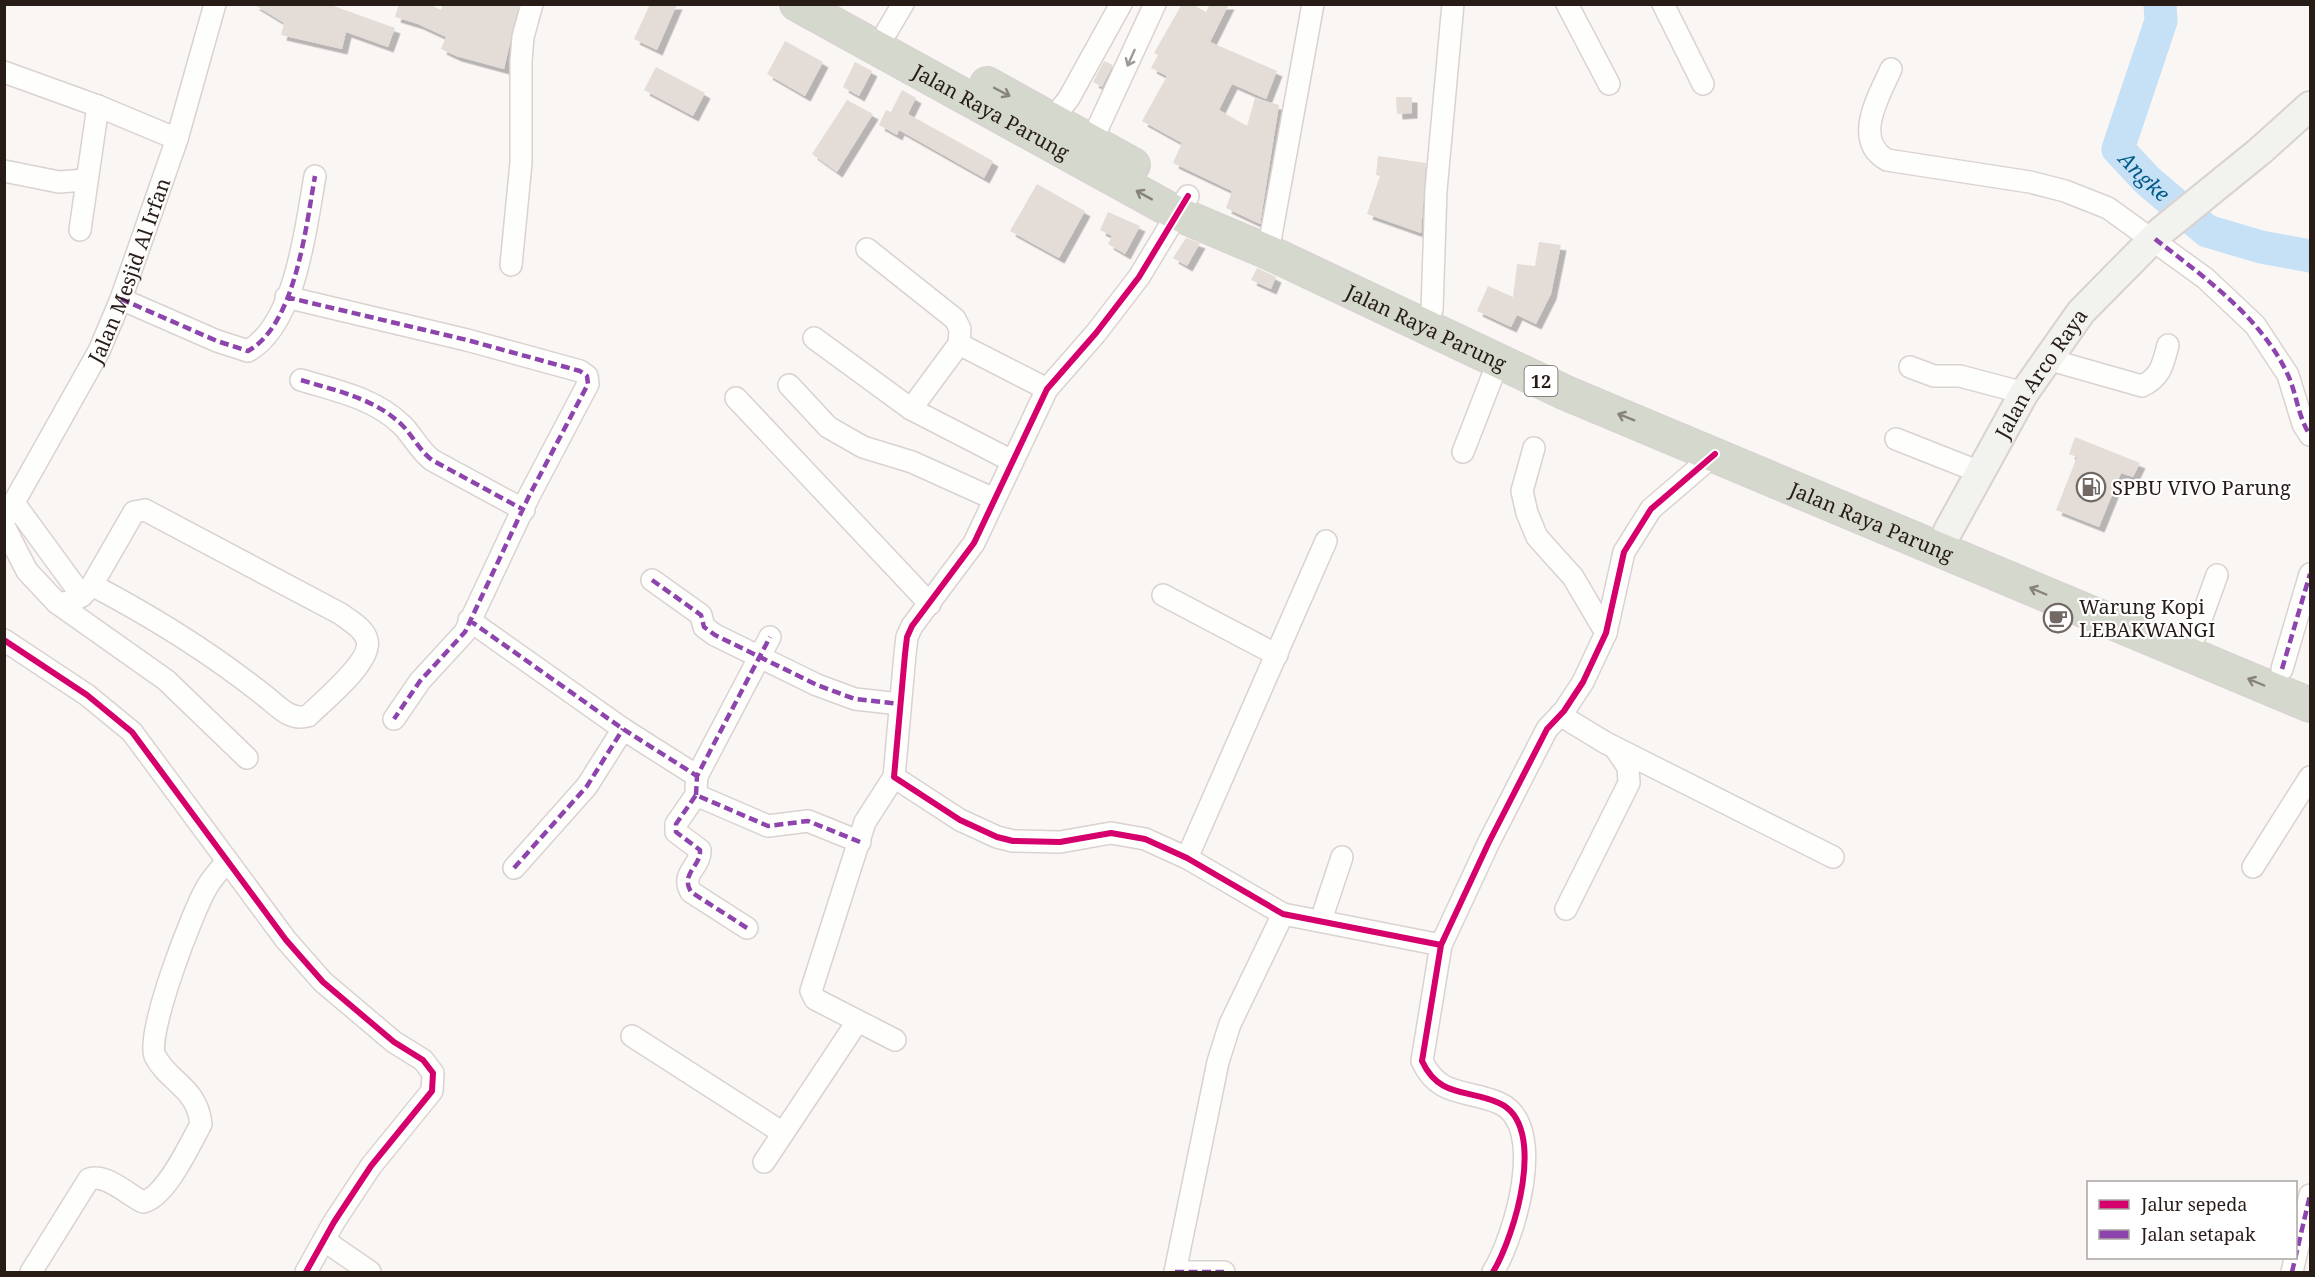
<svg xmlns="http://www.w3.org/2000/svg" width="2315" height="1277" font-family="'Noto Serif',serif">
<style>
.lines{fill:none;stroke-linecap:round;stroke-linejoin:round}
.river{stroke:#c6e1f6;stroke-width:33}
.building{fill:#e3dcd7;filter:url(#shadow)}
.street-casing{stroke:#dad2cf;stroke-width:24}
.secondary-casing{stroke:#dad2cf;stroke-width:32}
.highway-casing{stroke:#d7d3d1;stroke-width:36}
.street{stroke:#fefefd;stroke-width:21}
.secondary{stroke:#f2f2ef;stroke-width:28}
.highway{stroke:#d5d8cd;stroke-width:33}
.quiet{stroke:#8e44ad;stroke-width:4.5;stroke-dasharray:9 4.5;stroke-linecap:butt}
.cycleway-casing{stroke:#fff;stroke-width:10}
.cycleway{stroke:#d6006c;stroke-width:6}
.oneway{stroke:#9e9896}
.oneway2{stroke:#87837b}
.labels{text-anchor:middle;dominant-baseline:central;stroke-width:4.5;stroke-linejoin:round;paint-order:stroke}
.shield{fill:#fff;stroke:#68605d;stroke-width:1.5}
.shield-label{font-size:18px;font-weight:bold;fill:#281c17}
.street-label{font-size:20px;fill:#281c17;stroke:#fff}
.poi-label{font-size:20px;fill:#281c17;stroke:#fff;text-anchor:start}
.water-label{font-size:21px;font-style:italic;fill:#015b89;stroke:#fff}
</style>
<defs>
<filter id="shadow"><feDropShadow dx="5.5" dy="5.5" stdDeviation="0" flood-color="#0004"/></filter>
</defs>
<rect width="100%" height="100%" fill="#faf6f4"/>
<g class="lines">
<path class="river" id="s1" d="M 2160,4 L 2161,21 L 2118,149 L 2147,180 L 2207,231 L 2261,247 L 2310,256"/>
</g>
<path class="building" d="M 253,4 L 328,4 L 395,28 L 388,47 L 346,32 L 342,49 L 281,35 L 284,23 Z
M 399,4 L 429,4 L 441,10 L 443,4 L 519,4 L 504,69 L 456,56 L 441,49 L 446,37 L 418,24 L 395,17 Z
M 650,4 L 677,4 L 657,50 L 634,39 Z
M 1182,4 L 1192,4 L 1206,12 L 1210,4 L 1229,4 L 1210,42 L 1277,71 L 1266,99 L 1232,84 L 1219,110 L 1247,126 L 1255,98 L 1279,105 L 1260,224 L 1226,208 L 1232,191 L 1173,163 L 1182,143 L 1142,121 L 1167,76 L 1151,68 L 1158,55 L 1154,53 Z
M 785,41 L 823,62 L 805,96 L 767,74 Z
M 1104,61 L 1113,65 L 1102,87 L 1093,82 Z
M 855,62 L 872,71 L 859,96 L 843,87 Z
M 656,67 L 705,93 L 693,116 L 644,90 Z
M 902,90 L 916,98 L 908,114 L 993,161 L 984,178 L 899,130 L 897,135 L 879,125 L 886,110 L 891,112 Z
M 1396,97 L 1412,97 L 1412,113 L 1397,114 Z
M 847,100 L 873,114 L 837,172 L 812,154 Z
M 1378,156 L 1426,163 L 1421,233 L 1367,214 L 1380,176 L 1376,175 Z
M 1037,184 L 1085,211 L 1059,258 L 1010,231 Z
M 1108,212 L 1140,226 L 1125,254 L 1108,244 L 1112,236 L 1100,230 Z
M 1186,238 L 1200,243 L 1187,266 L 1173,258 Z
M 1539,242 L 1561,245 L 1551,294 L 1536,324 L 1517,315 L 1511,327 L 1477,311 L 1488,286 L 1513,297 L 1517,264 L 1535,266 Z
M 1257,268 L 1276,277 L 1271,289 L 1251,280 Z
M 2075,437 L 2140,463 L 2133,477 L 2121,473 L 2099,527 L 2056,510 L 2077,457 L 2069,454 Z"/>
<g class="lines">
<g class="street-casing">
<g id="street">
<path d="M 1567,4 L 1609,84"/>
<path d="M 1663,4 L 1703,84"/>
<path d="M 887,31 L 903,4"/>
<path d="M 1891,69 C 1879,96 1852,140 1887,160 L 2030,182 L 2065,191 L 2108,208 L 2205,278 L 2255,325 L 2288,375 L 2303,424 L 2310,435"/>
<path d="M 4,72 L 98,106 L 177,139"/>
<path d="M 1049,131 L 1053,119 L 1069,98 L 1121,4"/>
<path d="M 1087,151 L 1155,4"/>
<path d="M 4,171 L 59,182 L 85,180"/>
<path d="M 1188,196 L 1139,277 L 1096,333 L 1047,389 L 974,543 L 912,626 L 907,637 L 905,654 L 894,777 L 960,820 L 997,837 L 1013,841 L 1060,842 L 1111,833 L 1145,839 L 1187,858 L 1283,914 L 1441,945"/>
<path d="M 80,230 L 98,106"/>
<path d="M 867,249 L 955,319 L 960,329 L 959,344 L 911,409"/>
<path d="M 1268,252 L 1313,4"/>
<path d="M 511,265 L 521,163 L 521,61 L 523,37 L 532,4"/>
<path d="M 286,297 L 467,340 L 580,371 L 587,376 L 588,384 L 529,496 L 465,632 L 420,681 L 394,719"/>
<path d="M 121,299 L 217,341 L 248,351 C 296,324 306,226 315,176"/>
<path d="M 1432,310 L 1436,190 L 1453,4"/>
<path d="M 814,338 L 911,409 L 1012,461"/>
<path d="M 959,344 L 1047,389"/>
<path d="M 2047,359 L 2142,386 C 2161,377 2163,364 2168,345"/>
<path d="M 1910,367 L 1934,376 L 1960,376 L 2024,393"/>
<path d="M 301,380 C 337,391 374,398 402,425 C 413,436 419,450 432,460 L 524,510"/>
<path d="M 789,385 L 828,427 L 863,447 L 912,462 L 994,499"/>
<path d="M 736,398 L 930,604"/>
<path d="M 1896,439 L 1982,473"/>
<path d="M 1534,448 L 1522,491 L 1527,513 L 1537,537 L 1573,577 L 1606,633"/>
<path d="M 1463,452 L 1498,362"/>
<path d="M 14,503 L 82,596"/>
<path id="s2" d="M 4,520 L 99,351 L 121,299 L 177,139 L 215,4"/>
<path d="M 4,526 L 27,571 L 57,603 C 73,604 82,597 92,585 C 153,617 211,653 265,696 C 279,707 290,721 308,716 C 323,701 373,661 367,640 C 364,628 350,621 341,614 L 145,510 L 134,512 L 92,585"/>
<path d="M 652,580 L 701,615 L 704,627 L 715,635 L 817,685 L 855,699 L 900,704"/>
<path d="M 1163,595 L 1277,655"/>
<path d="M 57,603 L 166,680 L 247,758"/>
<path d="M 469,620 L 623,729 L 697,776"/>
<path d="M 2195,636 L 2217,575"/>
<path d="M 4,640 L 87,695 L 132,732 L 286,940 L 323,982 L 394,1042 L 423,1060 L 433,1073 L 432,1091 L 371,1166 L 334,1222 L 306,1272"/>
<path d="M 2282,669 L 2310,574"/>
<path d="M 1560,715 L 1606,743 L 1833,857"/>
<path d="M 894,777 L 865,822 L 811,991 L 815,999 L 895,1040"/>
<path d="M 696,789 L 697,776 L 770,637"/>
<path d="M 1187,858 L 1326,541"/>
<path d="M 2253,867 L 2310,777"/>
<path d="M 514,868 L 587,786 L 623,729"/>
<path d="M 1566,909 L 1629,783 L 1628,767 L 1615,748"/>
<path d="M 1321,920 L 1342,857"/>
<path d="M 747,928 L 691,892 C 680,873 701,867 700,850 L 676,832 L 676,824 L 696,795 L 768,826 L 808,821 L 860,842"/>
<path d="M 632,1036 L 783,1133"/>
<path d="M 764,1162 L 857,1022"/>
<path d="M 325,1241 L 370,1272"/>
<path d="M 31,1272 L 89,1179 C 106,1173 128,1195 143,1202 C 166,1197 190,1144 201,1124 C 197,1087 168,1082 155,1056 C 145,1035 193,910 207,887 C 212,878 220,870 227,861"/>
<path d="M 1175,1272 L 1218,1062 L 1230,1024 L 1283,914"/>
<path d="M 1175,1272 L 1224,1272"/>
<path d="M 1493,1272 C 1514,1238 1549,1125 1499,1103 C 1468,1089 1439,1098 1422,1061 L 1441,945 L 1489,842 L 1547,729 L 1564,711 L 1583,682 L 1606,633 L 1624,552 L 1651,509 L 1715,454"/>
<path d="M 2292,1272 L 2310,1195"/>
</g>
</g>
<g class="secondary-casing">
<g id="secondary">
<path id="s3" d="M 1948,531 L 2024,393 L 2081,312 L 2159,233 L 2260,151 L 2310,106"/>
</g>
</g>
<g class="highway-casing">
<g id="highway">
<path id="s4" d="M 797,4 L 1176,213 L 1268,252 L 1566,393 L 2310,705"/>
<path d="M 987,84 L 1133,165"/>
</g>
</g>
<use href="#street" class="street"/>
<use href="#secondary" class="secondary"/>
<use href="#highway" class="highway"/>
<path class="quiet" d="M 2155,239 C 2204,277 2261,317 2288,375 C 2297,395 2298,417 2310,435
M 286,297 L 467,340 L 580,371 L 587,376 L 588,384 L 529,496 L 465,632 L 420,681 L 394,719
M 121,299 L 217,341 L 248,351 C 296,324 306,226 315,176
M 301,380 C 337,391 374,398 402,425 C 413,436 419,450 432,460 L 524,510
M 652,580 L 701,615 L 704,627 L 715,635 L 817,685 L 855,699 L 900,704
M 469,620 L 623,729 L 697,776
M 2282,669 L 2310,574
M 696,795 L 697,776 L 770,637
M 514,868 L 587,786 L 623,729
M 747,928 L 691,892 C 680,873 701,867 700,850 L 676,832 L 676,824 L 696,795 L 768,826 L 808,821 L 860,842
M 1175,1272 L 1224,1272
M 2292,1272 L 2310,1195"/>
<g class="cycleway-casing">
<path id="cycleway" d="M 1188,196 L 1139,277 L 1096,333 L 1047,389 L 974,543 L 912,626 L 907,637 L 905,654 L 894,777 L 960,820 L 997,837 L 1013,841 L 1060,842 L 1111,833 L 1145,839 L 1187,858 L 1283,914 L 1441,945
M 4,640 L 87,695 L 132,732 L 286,940 L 323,982 L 394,1042 L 423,1060 L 433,1073 L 432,1091 L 371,1166 L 334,1222 L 306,1272
M 1493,1272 C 1514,1238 1549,1125 1499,1103 C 1468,1089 1439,1098 1422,1061 L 1441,945 L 1489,842 L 1547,729 L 1564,711 L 1583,682 L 1606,633 L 1624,552 L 1651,509 L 1715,454"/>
</g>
<use href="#cycleway" class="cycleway"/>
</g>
<defs><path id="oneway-shaft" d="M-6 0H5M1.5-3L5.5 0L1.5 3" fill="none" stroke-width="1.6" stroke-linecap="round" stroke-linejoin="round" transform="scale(1.5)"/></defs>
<use class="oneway" href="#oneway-shaft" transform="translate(1131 58) rotate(114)"/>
<g class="oneway2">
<use href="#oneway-shaft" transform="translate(1002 92) rotate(28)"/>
<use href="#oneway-shaft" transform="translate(1144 195) rotate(-151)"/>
<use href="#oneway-shaft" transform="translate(1626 417) rotate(-158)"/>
<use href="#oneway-shaft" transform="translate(2038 591) rotate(-157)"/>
<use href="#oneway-shaft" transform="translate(2256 682) rotate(-157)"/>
</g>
<defs>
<g id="fuel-ring" transform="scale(1.5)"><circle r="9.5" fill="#fff" stroke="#726864" stroke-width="1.5"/><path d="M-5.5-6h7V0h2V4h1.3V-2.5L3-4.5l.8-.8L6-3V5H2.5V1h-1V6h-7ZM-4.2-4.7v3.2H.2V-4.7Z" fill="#726864"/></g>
<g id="cafe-ring" transform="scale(1.5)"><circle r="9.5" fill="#fff" stroke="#726864" stroke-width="1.5"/><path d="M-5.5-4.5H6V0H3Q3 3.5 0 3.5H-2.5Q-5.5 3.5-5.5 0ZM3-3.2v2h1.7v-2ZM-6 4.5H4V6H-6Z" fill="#726864"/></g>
</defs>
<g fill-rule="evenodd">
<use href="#fuel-ring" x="2091" y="487"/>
<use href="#cafe-ring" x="2058" y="618"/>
</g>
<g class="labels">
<rect class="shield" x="1524.5" y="366" width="33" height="30" rx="4.5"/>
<g class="shield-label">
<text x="1541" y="381">12</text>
</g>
<g class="street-label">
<text stroke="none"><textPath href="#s4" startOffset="222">Jalan Raya Parung</textPath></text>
<text stroke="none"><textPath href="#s2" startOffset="280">Jalan Mesjid Al Irfan</textPath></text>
<text stroke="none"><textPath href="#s4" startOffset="708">Jalan Raya Parung</textPath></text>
<text stroke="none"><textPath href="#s3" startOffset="183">Jalan Arco Raya</textPath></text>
<text stroke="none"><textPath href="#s4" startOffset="1194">Jalan Raya Parung</textPath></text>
</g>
<g class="poi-label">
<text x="2112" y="487">SPBU VIVO Parung</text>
<text x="2079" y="606">Warung Kopi<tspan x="2079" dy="23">LEBAKWANGI</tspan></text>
</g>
<g class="water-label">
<text stroke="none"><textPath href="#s1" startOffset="190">Angke</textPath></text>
</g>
</g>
<rect width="2315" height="1277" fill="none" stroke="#281c17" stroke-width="12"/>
<rect x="2087" y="1181" width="210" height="78" fill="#ffffff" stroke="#a9a4a2" stroke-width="1.5"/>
<rect x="2099" y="1200" width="30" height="9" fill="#d6006c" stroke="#a9a4a2" stroke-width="1.5"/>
<text x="2141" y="1211" font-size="18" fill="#281c17">Jalur sepeda</text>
<rect x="2099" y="1230" width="30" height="9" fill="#8e44ad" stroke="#a9a4a2" stroke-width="1.5"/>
<text x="2141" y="1241" font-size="18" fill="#281c17">Jalan setapak</text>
</svg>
